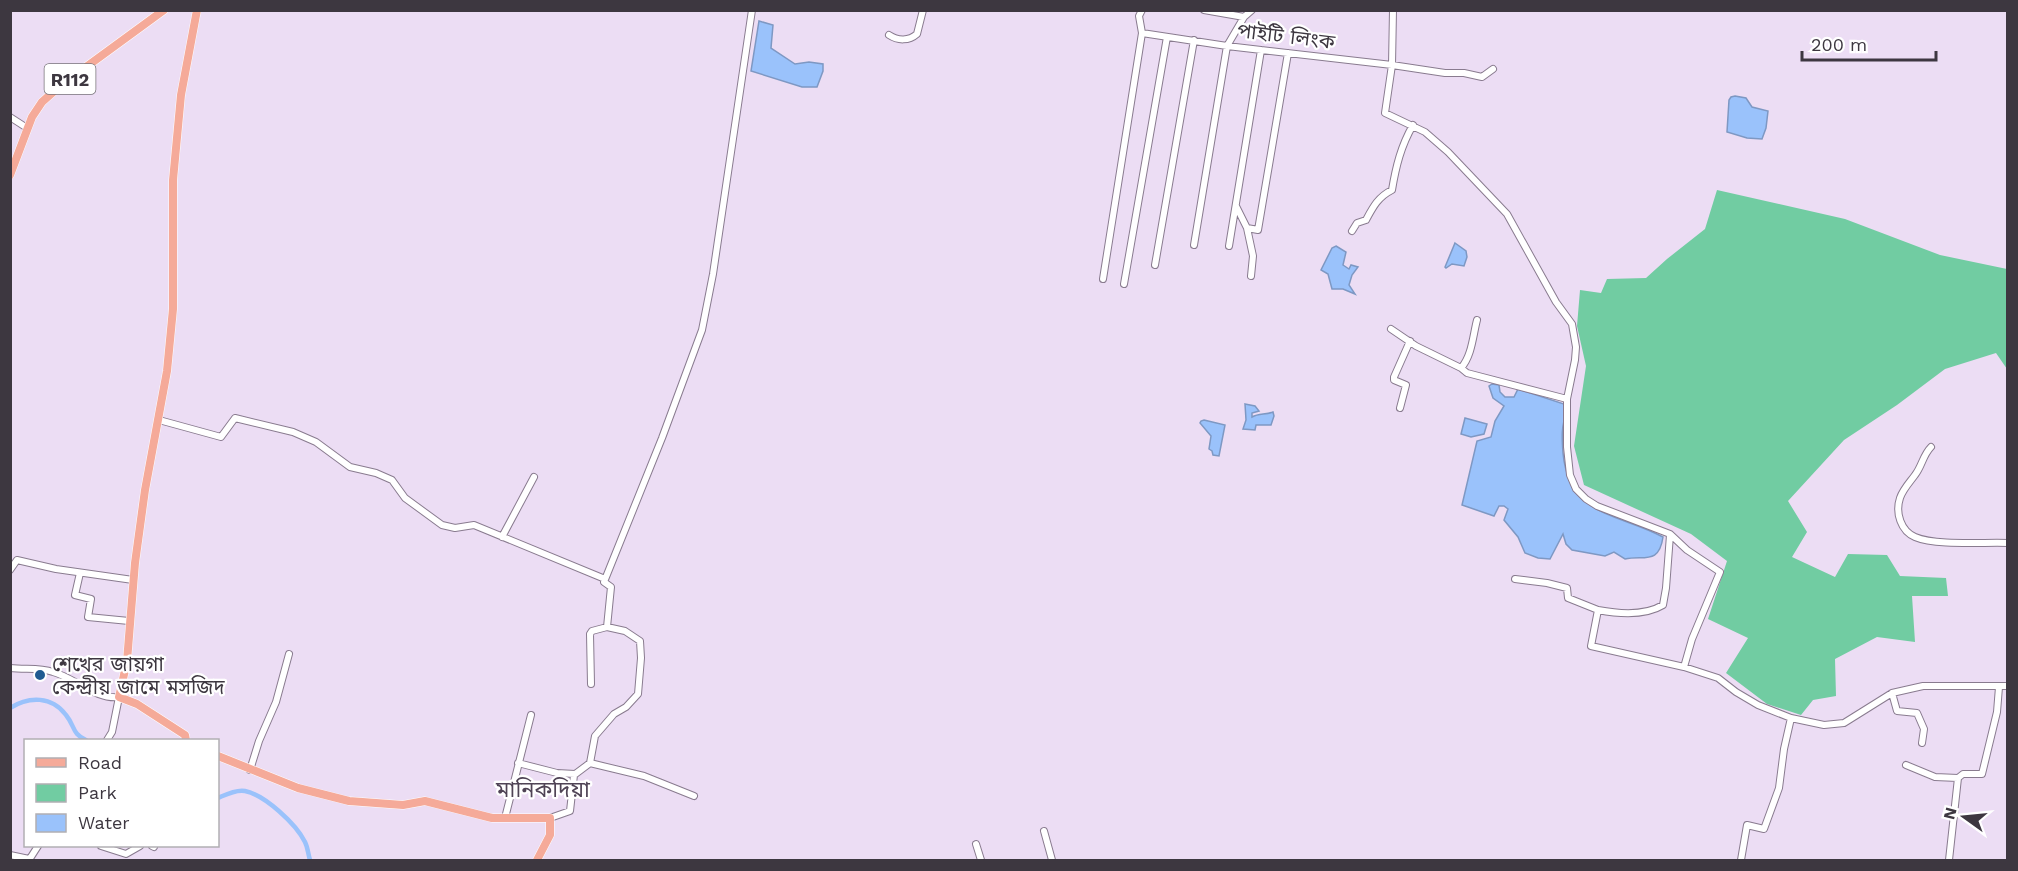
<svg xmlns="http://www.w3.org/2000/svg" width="2018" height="871" font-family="'Work Sans','Noto Sans Bengali',sans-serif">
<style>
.green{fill:#71cca2}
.water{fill:#9ac2fb;stroke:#7e98c3;stroke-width:1.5}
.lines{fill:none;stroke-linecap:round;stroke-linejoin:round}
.canal{stroke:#9ac2fb;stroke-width:4.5}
.minor-casing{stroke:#897b8f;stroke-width:8}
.major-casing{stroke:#fff;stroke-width:9}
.minor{stroke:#fff;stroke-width:6}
.major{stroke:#f5aa99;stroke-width:8}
.poi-dot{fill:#205b92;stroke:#fff;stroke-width:2}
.labels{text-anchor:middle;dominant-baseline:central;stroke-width:4.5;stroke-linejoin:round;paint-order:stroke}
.shield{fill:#fff;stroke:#777379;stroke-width:1.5}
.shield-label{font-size:18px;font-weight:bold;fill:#3d3740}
.street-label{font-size:20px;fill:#3d3740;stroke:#fff}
.poi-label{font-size:20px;fill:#3d3740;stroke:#fff;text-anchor:start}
.quarter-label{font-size:22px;fill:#4f4355;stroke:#fff}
</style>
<rect width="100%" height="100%" fill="#ecddf4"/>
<path class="green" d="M 1717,190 L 1845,219 L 1940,255 L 2007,269 L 2007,369 L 1996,353 L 1945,369 L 1897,405 L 1844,440 L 1788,501 L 1807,532 L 1792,557 L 1835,577 L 1848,554 L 1887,555 L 1900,576 L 1946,578 L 1948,596 L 1912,596 L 1915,642 L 1877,637 L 1835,659 L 1836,696 L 1813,700 L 1801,715 L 1767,704 L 1726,673 L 1748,638 L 1708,619 L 1727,561 L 1691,534 L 1584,485 L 1574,446 L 1586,366 L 1577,326 L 1580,290 L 1601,293 L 1607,279 L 1646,278 L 1667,259 L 1705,229 Z"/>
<path class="water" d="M 759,21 L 773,25 L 771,48 L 795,64 L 809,62 L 823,64 L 823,71 L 817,87 L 802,87 L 751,71 Z
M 1735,96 L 1746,98 L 1752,107 L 1768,111 L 1766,128 L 1762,139 L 1747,138 L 1727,132 L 1729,100 L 1731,97 Z
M 1455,243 L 1466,251 L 1467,257 L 1464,266 L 1452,264 L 1446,268 L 1445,267 Z
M 1336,246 L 1346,252 L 1343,265 L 1349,269 L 1351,265 L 1358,267 L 1352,275 L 1349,285 L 1355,294 L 1343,289 L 1332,289 L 1328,274 L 1321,270 L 1332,248 Z
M 1492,384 L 1499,385 L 1500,392 L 1505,397 L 1514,397 L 1518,389 L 1564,404 L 1567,412 C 1561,425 1562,439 1563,453 C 1569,517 1618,513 1663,537 C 1659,565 1644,555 1625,559 L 1614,552 L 1605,556 L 1572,550 L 1566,544 L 1563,534 L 1550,559 L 1538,558 L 1525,553 L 1518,537 L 1504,520 L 1508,509 L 1504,506 L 1499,506 L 1494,516 L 1462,505 L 1477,441 L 1491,437 L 1495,421 L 1504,406 L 1493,398 L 1489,386 Z
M 1245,404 L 1255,406 L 1259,411 L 1252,413 L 1252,417 C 1259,413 1265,415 1273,412 L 1274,416 L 1271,425 L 1256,425 L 1255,430 L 1243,429 L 1246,420 Z
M 1465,418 L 1487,424 L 1484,434 L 1471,437 L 1461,434 Z
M 1204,420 L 1225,425 L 1219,456 L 1213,455 L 1212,451 L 1209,449 L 1211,436 L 1200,423 L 1201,421 Z"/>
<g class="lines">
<path class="canal" d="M 10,708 C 29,696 52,696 66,715 C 75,726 72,734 86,740
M 218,798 C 225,795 236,789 245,791 C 265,795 296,824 305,842 C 308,848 308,854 310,860"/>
<g class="minor-casing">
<path id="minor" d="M 1142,10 L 1139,16 L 1142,33
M 1204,10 L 1244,17 L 1252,10
M 1393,10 L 1392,65 L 1385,113 L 1425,132 L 1448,152 L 1507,214 L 1556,302 L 1572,324 L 1576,347 L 1575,360 L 1567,399 L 1567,447 L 1570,475 L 1576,489 L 1586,499 L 1597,506 L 1670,534 L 1687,550 L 1720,572 L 1692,639 L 1684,667 L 1591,646 L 1598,610 L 1568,598 L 1567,588 L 1547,583 L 1515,579
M 889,35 C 898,41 909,41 917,34 L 923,10
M 10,117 L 27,128
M 1236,206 L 1247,228 L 1258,230 L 1288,53
M 1247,228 L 1253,256 L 1251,276
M 1352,231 L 1357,223 L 1366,220 C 1373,207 1378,197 1392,190 C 1396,166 1401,146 1413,125
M 1194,245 L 1227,46 L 1244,17
M 1229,246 L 1261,50
M 1155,265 L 1194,40
M 1103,279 L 1142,33 L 1227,46 L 1392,65 L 1445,73 L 1464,73 L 1482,77 L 1493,69
M 1124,284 L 1167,37
M 1391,329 L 1416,346 L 1461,368 L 1467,373 L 1567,399
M 1461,368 C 1472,356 1473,335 1477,320
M 1400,408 L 1406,385 L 1394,380 L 1394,377 L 1410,341
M 159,420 L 221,437 L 235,418 L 293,432 L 316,442 L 350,467 L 376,473 L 392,480 L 405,498 L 442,525 L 455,528 L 474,525 L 605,579
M 1931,447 C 1923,455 1922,466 1915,475 C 1910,482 1903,489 1900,498 C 1895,513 1901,531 1915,537 C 1936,546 1984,542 2008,543
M 502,537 L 534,477
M 10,570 L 17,560 L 56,569 L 133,580
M 80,573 L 75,595 L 91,599 L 88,617 L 129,621
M 1598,610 C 1619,614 1645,616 1663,605 L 1666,588 L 1670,535
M 1684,667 L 1718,678 L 1736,692 L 1758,705 L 1791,718
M 10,668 C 25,670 39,667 53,672 C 75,678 96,700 119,697 L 112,732 L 107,740
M 591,684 L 590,634 L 592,631 L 607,627 L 611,587 L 604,582 L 662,438 L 702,330 L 713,274 L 752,10
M 1892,693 L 1897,711 L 1917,713 L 1924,729 L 1922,743
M 518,763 L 557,773 L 575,774
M 590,763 L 595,736 L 614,714 L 626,707 L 638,694 L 641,658 L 640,641 L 625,631 L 607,627
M 1906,765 L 1935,777 L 1958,778
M 250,770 L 259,741 L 276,702 L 289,654
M 505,818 L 531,715
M 550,818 L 570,811 L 574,775 L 590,763 L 644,776 L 694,796
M 1044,831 L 1052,860
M 976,844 L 981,860
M 101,846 L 126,854 L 140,846
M 152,846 L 154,847
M 10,855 L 29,859
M 29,860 L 38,846
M 1741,860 L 1747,825 L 1764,829 L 1779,788 L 1784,749 L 1791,718 L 1824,725 L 1844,723 L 1892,693 L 1923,686 L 2008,686
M 1949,860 L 1958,778 L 1963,774 L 1982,774 L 1997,712 L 1999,687"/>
</g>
<g class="major-casing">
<path id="major" d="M 10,175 L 32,117 L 42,102 L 60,86 L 164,10
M 186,740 L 185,735 L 137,704 L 119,697 L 127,661 L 135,563 L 145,490 L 167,371 L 173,309 L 173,180 L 181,95 L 197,10
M 218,756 L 298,788 L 349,801 L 403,805 L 425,801 L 492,818 L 550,818 L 550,835 L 537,860"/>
</g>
<use href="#minor" class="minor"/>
<use href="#major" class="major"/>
</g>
<circle class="poi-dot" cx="40" cy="675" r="6"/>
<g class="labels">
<rect class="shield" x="44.5" y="64" width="51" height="30" rx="4.5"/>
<g class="shield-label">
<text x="70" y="79">R112</text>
</g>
<g class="street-label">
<text transform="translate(1286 36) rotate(7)">পাইটি লিংক</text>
</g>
<g class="poi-label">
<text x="52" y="664">শেখের জায়গা<tspan x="52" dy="23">কেন্দ্রীয় জামে মসজিদ</tspan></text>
</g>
<g class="quarter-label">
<text x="543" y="789">মানিকদিয়া</text>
</g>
</g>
<rect width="2018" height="871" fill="none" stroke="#3d3740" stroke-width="24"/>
<rect x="24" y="739" width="195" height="108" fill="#ffffff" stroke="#b1afb3" stroke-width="1.5"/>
<rect x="36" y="758" width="30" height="9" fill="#f5aa99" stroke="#b1afb3" stroke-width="1.5"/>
<text x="78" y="769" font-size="18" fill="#3d3740">Road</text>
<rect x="36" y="784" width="30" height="18" fill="#71cca2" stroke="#b1afb3" stroke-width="1.5"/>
<text x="78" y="799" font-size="18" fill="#3d3740">Park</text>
<rect x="36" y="814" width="30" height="18" fill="#9ac2fb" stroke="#b1afb3" stroke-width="1.5"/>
<text x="78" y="829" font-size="18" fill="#3d3740">Water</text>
<g transform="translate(1964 817) rotate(285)" stroke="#ffffff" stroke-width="4.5" paint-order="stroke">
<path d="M0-4.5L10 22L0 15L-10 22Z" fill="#3d3740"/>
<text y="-9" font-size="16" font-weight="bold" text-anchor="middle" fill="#3d3740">N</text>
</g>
<path d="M1802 51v9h134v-9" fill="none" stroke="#3d3740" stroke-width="3"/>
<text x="1811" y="51" font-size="18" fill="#3d3740" stroke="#ffffff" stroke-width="4.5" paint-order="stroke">200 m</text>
</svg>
